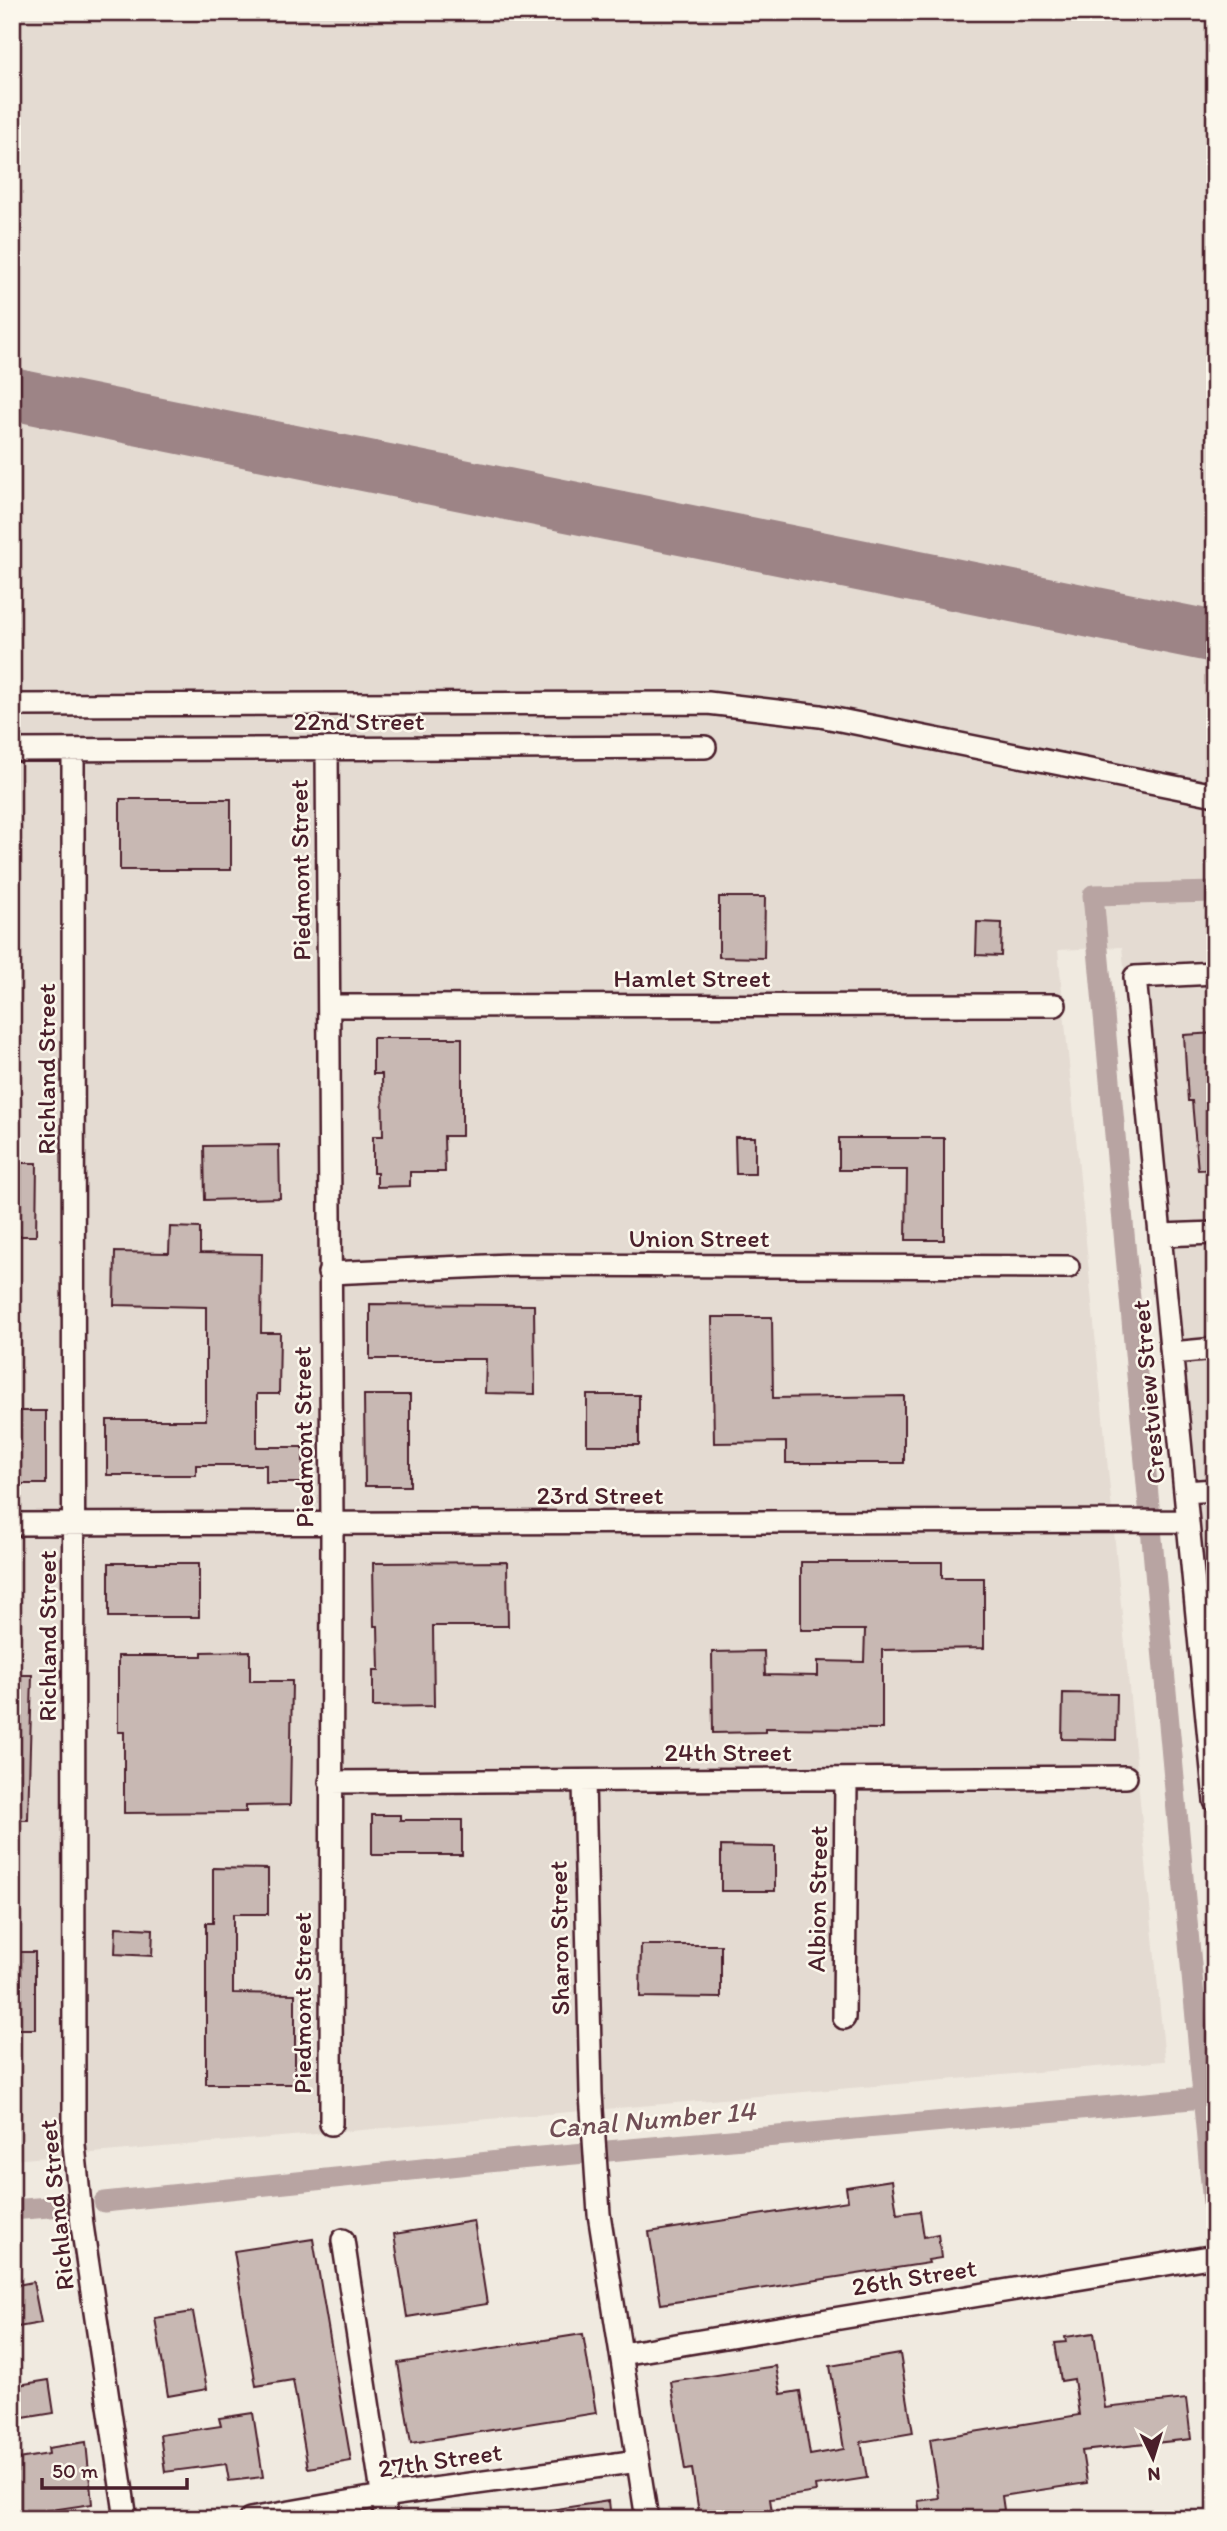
<svg xmlns="http://www.w3.org/2000/svg" width="1227" height="2531" font-family="Itim,sans-serif">
<style>
.built{fill:#e4dbd2}
.lines{fill:none;stroke-linecap:round;stroke-linejoin:round}
.canal{stroke:#b8a4a2;stroke-width:21}
.taxiway{stroke:#9d8486;stroke-width:52}
.building{fill:#c8b8b3;stroke:#4a1f2b;stroke-width:2}
.minor-casing{stroke:#4a1f2b;stroke-width:26}
.minor{stroke:#fbf7ec;stroke-width:21}
.labels{text-anchor:middle;dominant-baseline:central;stroke-width:5;stroke-linejoin:round;paint-order:stroke}
.street-label{font-size:26px;fill:#4a1f2b;stroke:#fbf7ec}
.water-label{font-size:28px;font-style:italic;fill:#704e55;stroke:#fbf7ec}
</style>
<rect width="100%" height="100%" fill="#f0eae0"/>
<filter id="ink" filterUnits="userSpaceOnUse"><feTurbulence type="fractalNoise" baseFrequency=".0143" numOctaves="2"/><feDisplacementMap in="SourceGraphic" scale="14" xChannelSelector="R" yChannelSelector="G"/><feConvolveMatrix kernelMatrix="1 2 1 2 8 2 1 2 1" color-interpolation-filters="sRGB"/></filter>
<g filter="url(#ink)">
<path class="built" d="M 12,12 L 1215,12 L 1215,1931 L 1122,947 L 1058,950 L 1165,2061 L 12,2160 Z"/>
<g class="lines">
<path class="canal" d="M 1215,892 L 1093,895 L 1215,2226
M 104,2202 L 518,2159 L 1203,2098
M 12,2210 L 61,2206"/>
<path class="taxiway" d="M 12,394 L 1215,637"/>
</g>
<path class="building" d="M 120,799 L 231,799 L 231,870 L 120,870 Z
M 719,897 L 765,897 L 764,958 L 719,957 Z
M 977,922 L 1002,923 L 1001,956 L 976,955 Z
M 1215,1033 L 1215,1169 L 1198,1170 L 1192,1101 L 1188,1101 L 1184,1035 Z
M 373,1038 L 462,1038 L 462,1136 L 444,1136 L 445,1172 L 410,1172 L 410,1186 L 377,1187 L 377,1173 L 373,1173 L 373,1136 L 383,1136 L 382,1074 L 373,1074 Z
M 735,1137 L 755,1137 L 755,1174 L 736,1174 Z
M 839,1138 L 944,1138 L 944,1240 L 906,1240 L 907,1170 L 839,1170 Z
M 279,1145 L 280,1198 L 205,1200 L 204,1146 Z
M 12,1163 L 37,1163 L 36,1236 L 12,1236 Z
M 170,1227 L 200,1228 L 200,1253 L 262,1254 L 261,1333 L 280,1333 L 279,1394 L 257,1394 L 257,1447 L 303,1447 L 303,1483 L 266,1483 L 266,1465 L 196,1465 L 196,1475 L 107,1475 L 107,1420 L 206,1420 L 206,1307 L 114,1305 L 115,1252 L 169,1253 Z
M 370,1304 L 534,1305 L 535,1394 L 485,1393 L 486,1359 L 370,1359 Z
M 712,1317 L 772,1317 L 773,1398 L 904,1396 L 904,1463 L 786,1463 L 786,1442 L 714,1443 Z
M 364,1395 L 410,1395 L 410,1486 L 365,1486 Z
M 587,1395 L 639,1395 L 639,1445 L 587,1445 Z
M 12,1411 L 46,1411 L 46,1484 L 12,1484 Z
M 507,1562 L 508,1626 L 433,1626 L 434,1706 L 373,1707 L 373,1670 L 379,1670 L 378,1626 L 374,1626 L 373,1563 Z
M 801,1562 L 942,1562 L 942,1578 L 984,1578 L 984,1648 L 882,1650 L 882,1729 L 765,1728 L 765,1732 L 713,1733 L 712,1652 L 764,1651 L 765,1675 L 818,1676 L 818,1661 L 864,1662 L 865,1630 L 801,1630 Z
M 109,1563 L 199,1563 L 199,1617 L 109,1617 Z
M 250,1651 L 250,1681 L 292,1681 L 290,1805 L 246,1806 L 246,1812 L 124,1813 L 124,1732 L 118,1732 L 118,1656 L 202,1656 L 202,1652 Z
M 12,1675 L 32,1675 L 28,1820 L 12,1820 Z
M 1063,1693 L 1117,1694 L 1116,1740 L 1062,1739 Z
M 372,1815 L 400,1815 L 400,1820 L 462,1820 L 462,1855 L 372,1855 Z
M 721,1846 L 775,1847 L 775,1891 L 721,1891 Z
M 213,1868 L 268,1869 L 268,1914 L 233,1914 L 233,1993 L 295,1994 L 295,2084 L 206,2084 L 206,1923 L 213,1923 Z
M 116,1927 L 153,1929 L 152,1956 L 115,1954 Z
M 641,1945 L 721,1945 L 721,1998 L 640,1997 Z
M 15,1952 L 35,1952 L 35,2029 L 16,2029 Z
M 892,2180 L 897,2214 L 920,2211 L 924,2237 L 938,2234 L 941,2258 L 928,2260 L 929,2263 L 661,2304 L 649,2232 L 848,2201 L 846,2187 Z
M 474,2221 L 487,2304 L 407,2317 L 394,2234 Z
M 313,2239 L 351,2461 L 308,2468 L 293,2380 L 256,2386 L 234,2251 Z
M 33,2282 L 41,2323 L 12,2328 L 12,2286 Z
M 193,2312 L 207,2389 L 168,2396 L 155,2318 Z
M 1094,2333 L 1105,2408 L 1186,2399 L 1191,2439 L 1082,2451 L 1087,2483 L 1002,2496 L 1004,2510 L 944,2519 L 921,2519 L 918,2501 L 939,2498 L 930,2439 L 1079,2415 L 1074,2379 L 1061,2381 L 1055,2343 L 1066,2342 L 1065,2337 Z
M 583,2334 L 596,2413 L 411,2443 L 398,2363 Z
M 900,2354 L 913,2433 L 861,2442 L 867,2478 L 815,2486 L 816,2492 L 770,2499 L 773,2519 L 700,2519 L 692,2469 L 685,2470 L 671,2382 L 776,2366 L 781,2394 L 800,2391 L 810,2455 L 844,2449 L 830,2366 Z
M 49,2380 L 54,2413 L 17,2419 L 12,2386 Z
M 253,2413 L 263,2477 L 229,2481 L 226,2464 L 165,2472 L 160,2435 L 221,2426 L 219,2418 Z
M 86,2442 L 92,2504 L 12,2516 L 12,2460 L 49,2454 L 48,2448 Z
M 609,2501 L 611,2519 L 551,2519 L 550,2510 Z"/>
<g class="lines">
<g class="minor-casing">
<path id="minor" d="M 12,705 L 708,703 L 820,716 L 1215,795
M 327,749 L 332,1524 L 331,2124
M 12,750 L 705,747
M 73,750 L 74,2145 L 82,2225 L 126,2519
M 1215,973 L 1135,977 L 1215,1801
M 330,1006 L 1055,1005
M 1161,1235 L 1215,1233
M 329,1273 L 509,1265 L 1068,1267
M 1172,1353 L 1215,1349
M 1185,1492 L 1215,1490
M 12,1524 L 1187,1521
M 584,1781 L 591,2094 L 599,2214 L 647,2519
M 330,1782 L 1126,1777
M 844,2018 L 846,1780
M 343,2240 L 386,2519
M 622,2354 L 1215,2256
M 250,2519 L 382,2496 L 638,2461"/>
</g>
<use href="#minor" class="minor"/>
</g>
</g>
<g class="labels">
<g class="street-label">
<text x="359" y="721">22nd Street</text>
<text transform="translate(300 870) rotate(-91)">Piedmont Street</text>
<text x="692" y="978">Hamlet Street</text>
<text transform="translate(46 1069) rotate(-90)">Richland Street</text>
<text x="699" y="1238">Union Street</text>
<text transform="translate(1148 1392) rotate(-95)">Crestview Street</text>
<text transform="translate(303 1437) rotate(-91)">Piedmont Street</text>
<text x="600" y="1495">23rd Street</text>
<text transform="translate(47 1636) rotate(-90)">Richland Street</text>
<text x="728" y="1752">24th Street</text>
<text transform="translate(817 1899) rotate(-89)">Albion Street</text>
<text transform="translate(559 1938) rotate(-91)">Sharon Street</text>
<text transform="translate(302 2003) rotate(-90)">Piedmont Street</text>
<text transform="translate(56 2205) rotate(-96)">Richland Street</text>
<text transform="translate(914 2277) rotate(-9)">26th Street</text>
<text transform="translate(440 2460) rotate(-8)">27th Street</text>
</g>
<g class="water-label">
<text transform="translate(651 2119) rotate(-5)">Canal Number 14</text>
</g>
</g>
<rect width="1227" height="2531" fill="none" stroke="#fbf7ec" stroke-width="42"/>
<rect x="21" y="21" width="1185" height="2489" fill="none" stroke="#4a1f2b" stroke-width="2.5" filter="url(#ink)"/>
<g transform="translate(1153 2458) rotate(176)" stroke="#fbf7ec" stroke-width="5" paint-order="stroke">
<path d="M0-5L12 26L0 18L-12 26Z" fill="#4a1f2b"/>
<text y="-10" font-size="19" font-weight="bold" text-anchor="middle" fill="#4a1f2b">N</text>
</g>
<path d="M42 2478v10h145v-10" fill="none" stroke="#4a1f2b" stroke-width="3.5"/>
<text x="52" y="2478" font-size="21" fill="#4a1f2b" stroke="#fbf7ec" stroke-width="5" paint-order="stroke">50 m</text>
</svg>
